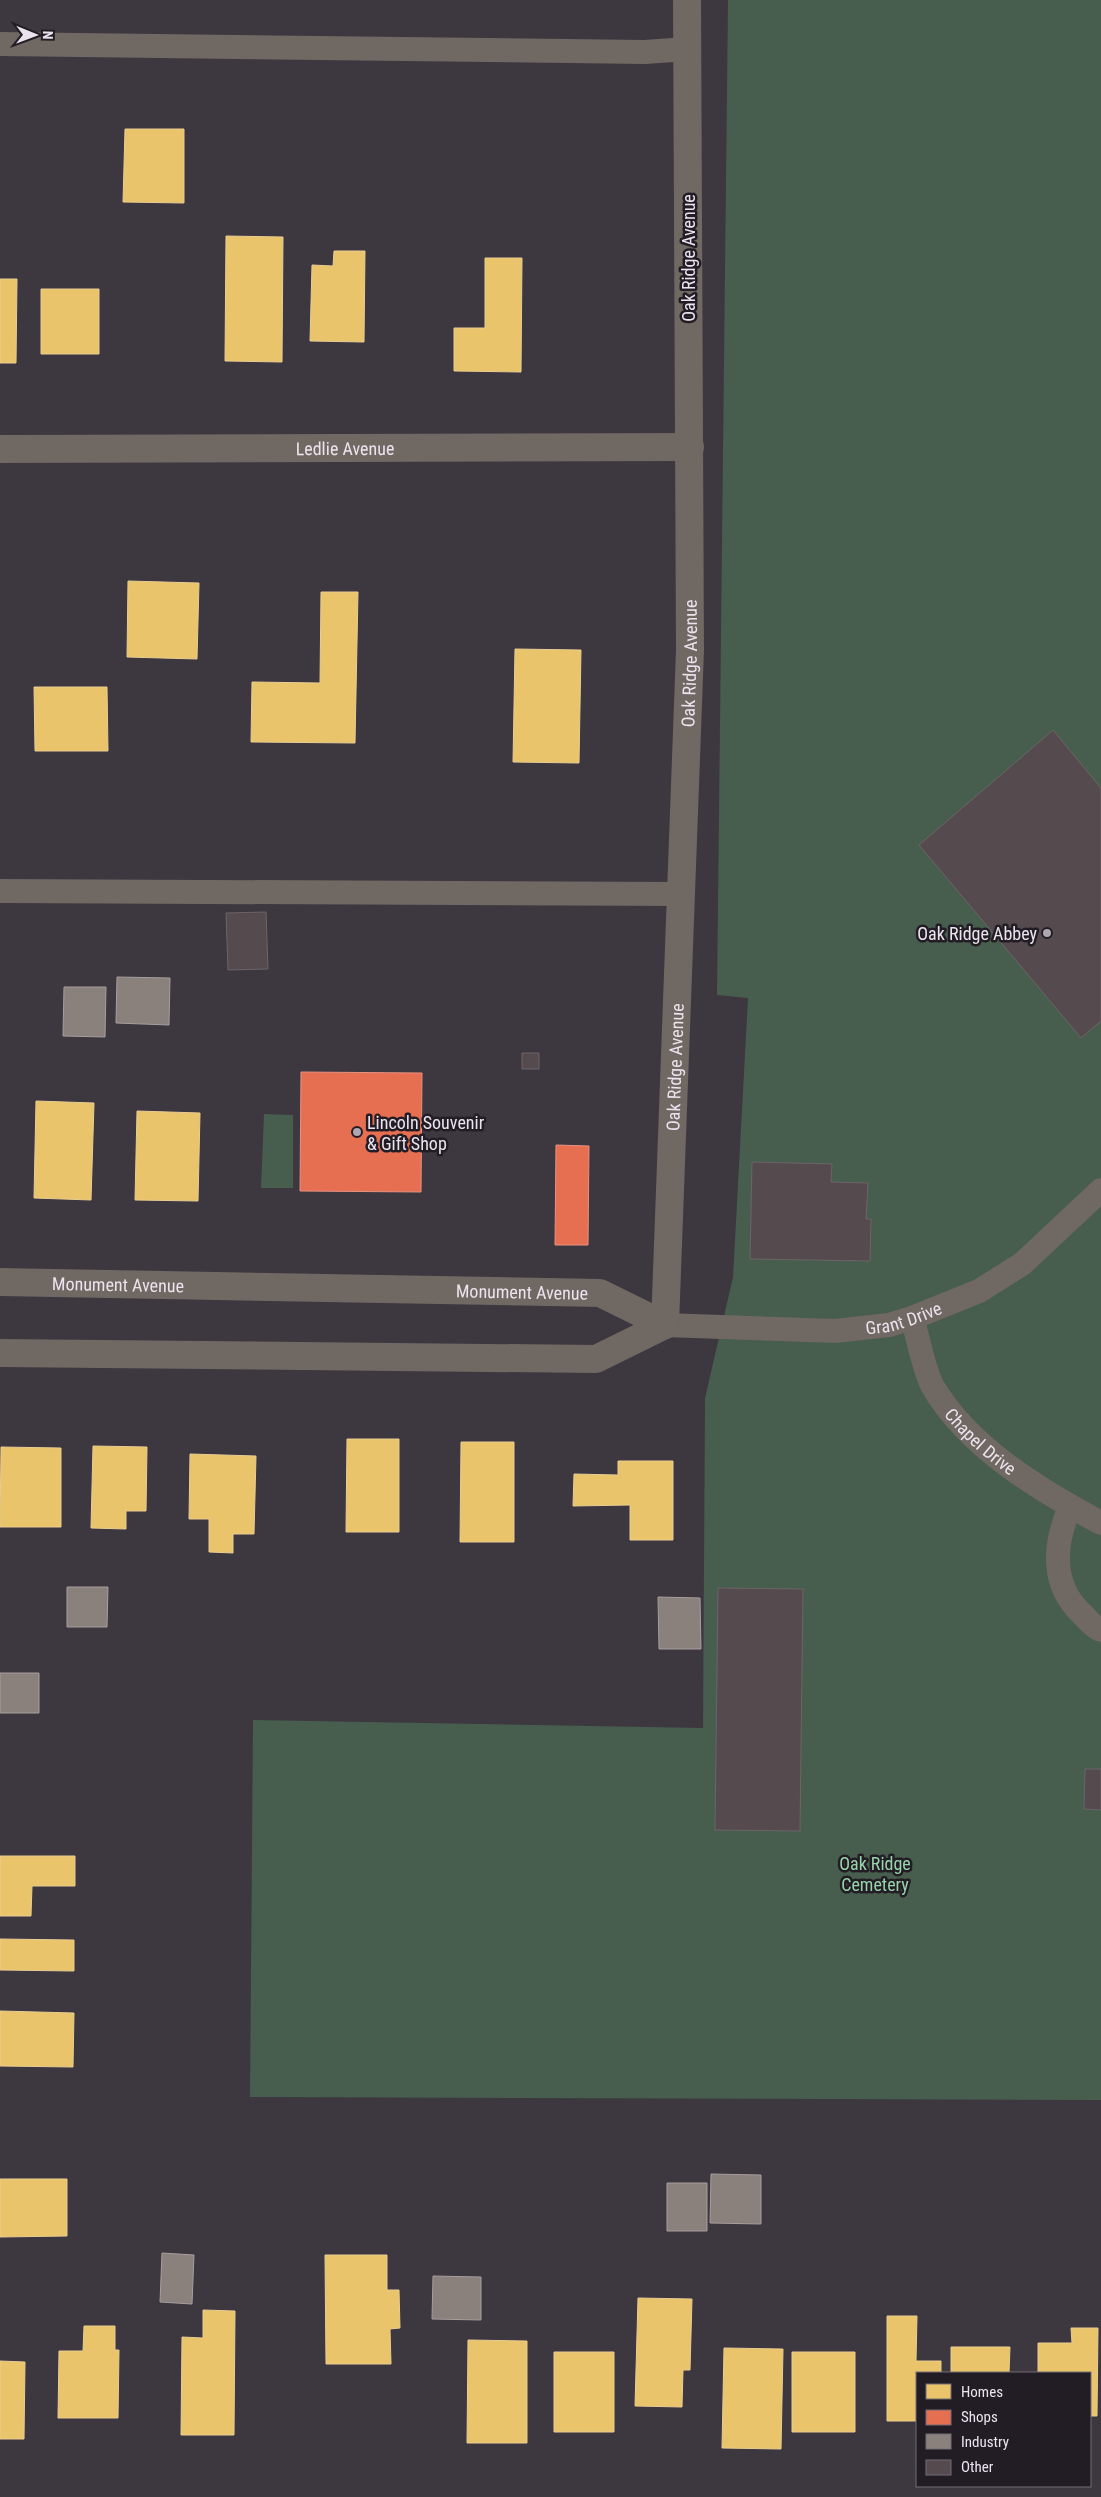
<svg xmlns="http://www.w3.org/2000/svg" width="1101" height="2497" font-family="'Roboto Condensed',sans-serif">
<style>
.green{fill:#475d4e}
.homes{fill:#e9c46a;stroke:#eacd92}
.shops{fill:#e76f51;stroke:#e89280}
.industry{fill:#8a817c;stroke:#a79e9e}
.building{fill:#554b4e;stroke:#6c6568}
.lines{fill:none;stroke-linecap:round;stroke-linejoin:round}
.lane{stroke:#706862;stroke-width:24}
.street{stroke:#706862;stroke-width:28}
.poi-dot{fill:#aea7b1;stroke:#221d25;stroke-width:2}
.labels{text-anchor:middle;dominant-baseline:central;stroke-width:5;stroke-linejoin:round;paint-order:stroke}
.street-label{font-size:18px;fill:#ebe3ee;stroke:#221d25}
.poi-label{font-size:18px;fill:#ebe3ee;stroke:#221d25;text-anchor:end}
.park-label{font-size:18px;fill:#98d4a9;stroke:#221d25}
</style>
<rect width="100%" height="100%" fill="#3d3740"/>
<path class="green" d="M 728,0 L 1101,0 L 1101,2100 L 250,2097 L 253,1720 L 703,1728 L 705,1398 L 733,1277 L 748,998 L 717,995 Z
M 264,1114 L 293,1115 L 293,1188 L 261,1188 Z"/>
<path class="homes" d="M 125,129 L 184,129 L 184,203 L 123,202 Z
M 226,236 L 283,237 L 282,362 L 225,361 Z
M 334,251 L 365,251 L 364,342 L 310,341 L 312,265 L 333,266 Z
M 485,258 L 522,258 L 521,372 L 454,371 L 454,328 L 485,328 Z
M 0,279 L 17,279 L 16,363 L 0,363 Z
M 41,289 L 99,289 L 99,354 L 41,354 Z
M 128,581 L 199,583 L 197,659 L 127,657 Z
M 321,592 L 358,592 L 355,743 L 251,742 L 252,682 L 320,683 Z
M 515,649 L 581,650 L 579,763 L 513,762 Z
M 34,687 L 107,687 L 108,751 L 35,751 Z
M 36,1101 L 94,1103 L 91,1200 L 34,1198 Z
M 137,1111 L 200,1113 L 198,1201 L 135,1200 Z
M 347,1439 L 399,1439 L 399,1532 L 346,1532 Z
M 461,1442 L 514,1442 L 514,1542 L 460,1542 Z
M 93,1446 L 147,1447 L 146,1511 L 126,1511 L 126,1529 L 91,1528 Z
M 1,1447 L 61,1448 L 61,1527 L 0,1527 Z
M 190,1454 L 256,1456 L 254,1534 L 233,1534 L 233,1553 L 209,1552 L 209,1519 L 189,1519 Z
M 618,1461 L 673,1461 L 673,1540 L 630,1540 L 630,1505 L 573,1506 L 574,1474 L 618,1475 Z
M 0,1856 L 75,1856 L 75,1886 L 32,1886 L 31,1916 L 0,1916 Z
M 0,1939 L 74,1940 L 74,1971 L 0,1970 Z
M 0,2011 L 74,2013 L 73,2067 L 0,2066 Z
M 0,2179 L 67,2179 L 67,2236 L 0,2237 Z
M 325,2255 L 387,2255 L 387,2290 L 399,2290 L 400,2328 L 390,2329 L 391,2364 L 326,2364 Z
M 638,2298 L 692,2299 L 690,2370 L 683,2370 L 682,2407 L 635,2406 Z
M 203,2310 L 235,2311 L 234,2435 L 181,2435 L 182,2337 L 203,2338 Z
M 887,2316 L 917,2316 L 916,2361 L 941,2361 L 941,2373 L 917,2373 L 917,2421 L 887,2421 Z
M 84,2326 L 115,2326 L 115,2350 L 119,2350 L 118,2418 L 58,2418 L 59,2351 L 83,2351 Z
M 1071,2328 L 1098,2328 L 1097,2416 L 1090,2416 L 1090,2373 L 1038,2373 L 1038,2343 L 1072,2343 Z
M 468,2340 L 527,2341 L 527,2443 L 467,2443 Z
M 951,2347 L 1010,2347 L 1009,2373 L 951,2373 Z
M 724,2348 L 783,2349 L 781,2449 L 722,2448 Z
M 554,2352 L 614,2352 L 614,2432 L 554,2432 Z
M 792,2352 L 855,2352 L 855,2432 L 792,2432 Z
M 0,2361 L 25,2362 L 24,2439 L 0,2439 Z"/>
<path class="shops" d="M 301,1072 L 422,1073 L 421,1192 L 300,1191 Z
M 556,1145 L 589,1146 L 588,1245 L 555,1245 Z"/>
<path class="industry" d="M 117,977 L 170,978 L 169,1025 L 116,1023 Z
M 64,987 L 106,987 L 105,1037 L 63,1036 Z
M 67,1587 L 108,1587 L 107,1627 L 67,1627 Z
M 658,1597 L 700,1598 L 701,1649 L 659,1649 Z
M 0,1673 L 39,1673 L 39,1713 L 0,1713 Z
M 711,2174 L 761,2175 L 761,2224 L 710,2223 Z
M 667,2183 L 707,2183 L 707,2231 L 667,2231 Z
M 162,2253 L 194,2255 L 192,2304 L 160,2302 Z
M 433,2276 L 481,2277 L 481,2320 L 432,2319 Z"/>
<path class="building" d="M 1053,730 L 1101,788 L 1101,1021 L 1081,1038 L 919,845 Z
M 266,912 L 268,969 L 228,970 L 226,913 Z
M 522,1053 L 539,1053 L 539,1069 L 522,1069 Z
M 752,1162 L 832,1164 L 831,1182 L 868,1183 L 866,1219 L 871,1219 L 870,1261 L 750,1259 Z
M 718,1588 L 803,1589 L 800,1831 L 715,1830 Z
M 1085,1769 L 1101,1769 L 1101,1810 L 1084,1809 Z"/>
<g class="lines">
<g class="lane">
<path d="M 0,44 L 645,52 L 687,49"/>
<path d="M 0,891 L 679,894"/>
<path id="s1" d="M 912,1318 C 918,1336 924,1372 933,1387 C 969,1448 1041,1491 1101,1523"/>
<path id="s2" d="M 665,1325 L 835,1331 L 889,1325 L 912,1318 L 979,1291 L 1022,1264 L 1101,1190"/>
<path d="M 1070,1507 C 1054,1544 1050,1585 1083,1615 C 1088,1620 1094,1628 1101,1630"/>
</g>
<g class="street">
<path id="s3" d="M 0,449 L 690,447"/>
<path id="s4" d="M 0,1282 L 600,1293 L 665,1325"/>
<path id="s5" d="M 665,1325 L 690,650 L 687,0"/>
<path d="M 0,1353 L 596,1359 L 665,1325"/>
</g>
</g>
<g class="poi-dot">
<circle cx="1047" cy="933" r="5"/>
<circle cx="357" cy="1132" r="5"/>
</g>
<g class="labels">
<g class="street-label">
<text transform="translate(688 258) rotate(-90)">Oak Ridge Avenue</text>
<text stroke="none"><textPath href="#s3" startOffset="345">Ledlie Avenue</textPath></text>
<text stroke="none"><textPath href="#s5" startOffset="662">Oak Ridge Avenue</textPath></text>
<text stroke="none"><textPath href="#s5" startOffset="258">Oak Ridge Avenue</textPath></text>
<text stroke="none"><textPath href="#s4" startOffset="118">Monument Avenue</textPath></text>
<text stroke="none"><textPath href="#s4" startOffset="522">Monument Avenue</textPath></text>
<text stroke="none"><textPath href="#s2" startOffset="240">Grant Drive</textPath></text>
<text stroke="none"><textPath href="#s1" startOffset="145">Chapel Drive</textPath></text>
</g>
<g class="poi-label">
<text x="1037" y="933">Oak Ridge Abbey</text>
<text x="367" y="1122" text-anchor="start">Lincoln Souvenir<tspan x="367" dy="21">&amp; Gift Shop</tspan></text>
</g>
<g class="park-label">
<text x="875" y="1863">Oak Ridge<tspan x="875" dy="21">Cemetery</tspan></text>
</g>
</g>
<rect x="916" y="2372" width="175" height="115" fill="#221d25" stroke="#726c75"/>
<rect x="926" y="2384" width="25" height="15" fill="#e9c46a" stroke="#726c75"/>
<text x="961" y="2397" font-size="15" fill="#ebe3ee">Homes</text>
<rect x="926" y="2410" width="25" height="15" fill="#e76f51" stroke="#726c75"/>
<text x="961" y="2422" font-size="15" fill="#ebe3ee">Shops</text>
<rect x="926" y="2434" width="25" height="15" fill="#8a817c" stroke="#726c75"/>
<text x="961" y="2447" font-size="15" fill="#ebe3ee">Industry</text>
<rect x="926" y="2460" width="25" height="15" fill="#554b4e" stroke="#726c75"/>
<text x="961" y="2472" font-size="15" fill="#ebe3ee">Other</text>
<g transform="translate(35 35) rotate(91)" stroke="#221d25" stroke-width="4" paint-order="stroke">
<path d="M0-4L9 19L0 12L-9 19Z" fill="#ebe3ee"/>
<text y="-8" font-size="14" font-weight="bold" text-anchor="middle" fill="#ebe3ee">N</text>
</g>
</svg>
